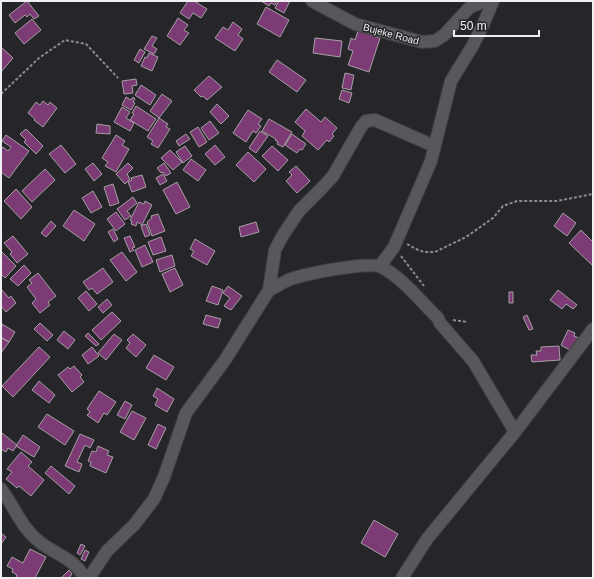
<svg xmlns="http://www.w3.org/2000/svg" width="594" height="579" font-family="Arial,sans-serif">
<style>
.building{fill:#7d3b76;stroke:#a4a0a3}
.lines{fill:none;stroke-linecap:round;stroke-linejoin:round}
.minor-casing{stroke:#404043;stroke-width:14}
.path{stroke:#8c8b8e;stroke-width:2;stroke-dasharray:3 2;stroke-linecap:butt}
.minor{stroke:#58575c;stroke-width:12}
.labels{text-anchor:middle;dominant-baseline:central;stroke-width:3;stroke-linejoin:round;paint-order:stroke}
.street-label{font-size:10px;fill:#f0eff2;stroke:#262529}
</style>
<rect width="100%" height="100%" fill="#262529"/>
<path class="building" d="M 27,1 L 39,16 L 34,19 L 30,14 L 27,17 L 25,15 L 15,23 L 9,15 Z
M 188,1 L 194,1 L 207,9 L 201,18 L 193,13 L 189,19 L 180,13 Z
M 261,1 L 277,1 L 275,5 L 271,3 L 269,6 Z
M 279,1 L 290,1 L 284,13 L 275,8 Z
M 266,7 L 289,20 L 280,37 L 257,24 Z
M 178,18 L 188,25 L 184,30 L 189,33 L 180,45 L 167,36 Z
M 32,19 L 41,30 L 24,44 L 15,33 Z
M 233,22 L 242,29 L 238,35 L 243,39 L 235,51 L 215,38 L 223,27 L 228,30 Z
M 358,31 L 380,38 L 369,72 L 348,65 L 353,51 L 348,49 L 351,38 L 355,40 Z
M 152,36 L 157,38 L 152,46 L 157,49 L 154,54 L 144,49 Z
M 315,38 L 342,41 L 340,57 L 313,53 Z
M 1,47 L 13,58 L 1,72 Z
M 140,49 L 145,52 L 139,63 L 134,60 Z
M 149,53 L 158,57 L 152,71 L 141,66 L 145,57 L 147,58 Z
M 277,60 L 306,80 L 297,92 L 269,72 Z
M 345,73 L 354,75 L 351,90 L 342,88 Z
M 209,76 L 222,87 L 207,100 L 203,96 L 201,97 L 194,90 Z
M 136,79 L 137,85 L 132,86 L 133,93 L 124,94 L 122,81 Z
M 141,85 L 156,95 L 150,105 L 135,95 Z
M 342,90 L 352,93 L 349,103 L 339,99 Z
M 162,94 L 172,101 L 159,118 L 150,111 Z
M 126,97 L 131,100 L 133,97 L 135,99 L 133,102 L 135,103 L 131,110 L 122,105 Z
M 43,101 L 48,105 L 50,102 L 57,108 L 43,127 L 34,120 L 35,119 L 28,113 L 36,102 L 40,105 Z
M 217,104 L 229,116 L 221,124 L 210,112 Z
M 136,106 L 156,119 L 148,131 L 130,120 L 134,114 L 132,113 Z
M 122,107 L 130,112 L 126,118 L 134,123 L 130,131 L 114,122 Z
M 306,109 L 321,122 L 325,117 L 337,128 L 332,134 L 334,136 L 329,142 L 327,140 L 318,150 L 302,136 L 305,131 L 295,122 Z
M 248,110 L 262,119 L 258,124 L 261,126 L 256,133 L 253,131 L 246,142 L 233,133 Z
M 159,118 L 168,124 L 166,127 L 170,129 L 158,148 L 151,144 L 153,141 L 147,137 Z
M 269,119 L 292,132 L 283,147 L 277,144 L 278,142 L 275,140 L 276,139 L 262,131 Z
M 210,121 L 219,133 L 209,140 L 201,128 Z
M 97,124 L 110,126 L 110,134 L 96,133 Z
M 198,127 L 207,142 L 199,147 L 190,132 Z
M 26,129 L 43,146 L 36,154 L 24,142 L 26,140 L 20,134 Z
M 260,131 L 268,136 L 256,153 L 249,148 Z
M 186,134 L 190,139 L 179,146 L 176,141 Z
M 292,134 L 306,144 L 302,150 L 300,149 L 297,153 L 285,145 Z
M 6,135 L 29,151 L 9,178 L 1,172 L 1,150 L 3,147 L 8,151 L 11,147 L 2,141 Z
M 116,135 L 125,141 L 122,145 L 129,149 L 116,172 L 105,166 L 108,162 L 102,158 Z
M 61,145 L 76,164 L 65,173 L 49,154 Z
M 215,145 L 225,157 L 215,165 L 205,154 Z
M 185,146 L 192,156 L 183,163 L 176,152 Z
M 272,146 L 288,160 L 278,171 L 262,156 Z
M 170,150 L 182,162 L 173,170 L 161,158 Z
M 248,152 L 266,169 L 254,182 L 236,165 Z
M 191,159 L 206,170 L 198,181 L 183,170 Z
M 93,163 L 102,174 L 94,181 L 85,169 Z
M 128,163 L 133,168 L 127,174 L 130,179 L 125,184 L 116,174 Z
M 164,163 L 171,173 L 166,176 L 163,172 L 161,173 L 157,168 Z
M 296,166 L 310,181 L 297,193 L 286,181 L 292,175 L 289,172 Z
M 45,169 L 55,180 L 32,202 L 22,191 Z
M 163,174 L 167,181 L 160,185 L 156,178 Z
M 142,175 L 146,187 L 132,192 L 128,182 L 132,180 L 131,178 Z
M 177,182 L 190,207 L 176,214 L 163,190 Z
M 113,184 L 119,203 L 110,206 L 104,187 Z
M 16,189 L 32,207 L 21,219 L 4,201 Z
M 93,191 L 102,207 L 91,213 L 82,198 Z
M 133,197 L 137,203 L 127,211 L 131,216 L 125,220 L 117,209 Z
M 145,201 L 152,205 L 142,225 L 137,222 L 136,226 L 131,224 L 132,221 L 130,220 L 139,202 L 144,204 Z
M 74,210 L 95,224 L 84,241 L 63,226 Z
M 116,212 L 125,224 L 116,231 L 107,219 Z
M 563,213 L 576,223 L 567,236 L 554,226 Z
M 158,214 L 165,231 L 152,236 L 147,222 L 152,218 L 151,216 Z
M 51,221 L 56,226 L 46,237 L 41,233 Z
M 256,222 L 259,232 L 241,237 L 239,227 Z
M 146,224 L 150,235 L 145,237 L 141,226 Z
M 113,229 L 118,239 L 114,242 L 108,232 Z
M 581,230 L 593,242 L 593,266 L 569,243 Z
M 13,236 L 28,254 L 17,263 L 10,254 L 12,252 L 4,243 Z
M 130,236 L 135,247 L 132,248 L 134,250 L 130,252 L 124,238 Z
M 161,237 L 166,251 L 153,255 L 148,242 Z
M 195,239 L 215,251 L 207,265 L 191,256 L 194,251 L 190,249 Z
M 145,245 L 153,262 L 142,267 L 135,250 Z
M 1,251 L 16,266 L 5,278 L 1,274 Z
M 122,252 L 137,272 L 126,281 L 110,260 Z
M 172,255 L 175,266 L 160,272 L 156,260 Z
M 24,265 L 31,273 L 18,286 L 10,279 Z
M 103,268 L 113,282 L 97,294 L 92,288 L 89,290 L 83,282 Z
M 175,268 L 183,285 L 170,292 L 162,274 Z
M 38,273 L 56,296 L 48,302 L 50,305 L 40,313 L 32,303 L 36,299 L 27,287 L 32,283 L 29,280 Z
M 212,286 L 223,290 L 218,305 L 206,301 Z
M 228,286 L 242,296 L 231,310 L 224,306 L 230,298 L 223,293 Z
M 1,289 L 9,298 L 11,296 L 16,303 L 6,312 L 1,306 Z
M 558,290 L 577,305 L 573,309 L 566,304 L 562,309 L 550,300 Z
M 86,291 L 97,304 L 89,311 L 78,298 Z
M 509,292 L 513,292 L 513,303 L 509,303 Z
M 107,299 L 112,305 L 103,313 L 98,307 Z
M 112,312 L 121,321 L 101,340 L 92,330 Z
M 206,315 L 221,319 L 218,328 L 203,324 Z
M 527,315 L 533,329 L 529,330 L 523,317 Z
M 40,323 L 53,335 L 47,341 L 34,329 Z
M 2,324 L 15,332 L 9,342 L 1,338 Z
M 568,330 L 575,333 L 574,336 L 579,338 L 573,352 L 561,345 Z
M 64,331 L 75,340 L 68,349 L 57,340 Z
M 88,333 L 99,344 L 96,346 L 85,336 Z
M 114,334 L 122,340 L 106,360 L 98,353 Z
M 133,334 L 146,345 L 136,357 L 126,348 L 130,343 L 127,340 Z
M 1,337 L 9,342 L 1,353 Z
M 559,346 L 560,360 L 532,362 L 531,355 L 537,355 L 536,351 L 541,351 L 541,347 Z
M 39,347 L 50,357 L 13,397 L 2,386 Z
M 92,347 L 99,356 L 88,364 L 82,355 Z
M 154,355 L 174,367 L 166,380 L 146,368 Z
M 74,366 L 82,375 L 80,377 L 84,382 L 72,392 L 58,375 L 68,367 L 70,369 Z
M 39,381 L 55,395 L 49,403 L 32,390 Z
M 157,388 L 174,399 L 167,412 L 155,405 L 158,399 L 153,396 Z
M 99,391 L 116,402 L 107,415 L 104,413 L 98,423 L 87,415 L 90,412 L 87,409 Z
M 125,401 L 132,405 L 125,419 L 117,415 Z
M 132,411 L 146,418 L 134,440 L 120,432 Z
M 47,414 L 74,431 L 65,445 L 38,427 Z
M 158,424 L 166,428 L 156,449 L 148,445 Z
M 2,433 L 17,445 L 13,451 L 8,448 L 6,452 L 1,449 L 1,435 Z
M 80,434 L 94,440 L 90,448 L 85,445 L 77,462 L 82,464 L 79,472 L 65,466 Z
M 23,435 L 40,447 L 34,457 L 16,446 Z
M 98,446 L 109,451 L 107,455 L 113,457 L 106,473 L 90,466 L 91,462 L 88,461 L 92,451 L 96,452 Z
M 21,452 L 32,462 L 28,466 L 44,480 L 31,496 L 19,486 L 17,488 L 6,479 L 12,472 L 7,469 Z
M 51,466 L 75,486 L 69,494 L 45,473 Z
M 374,520 L 398,534 L 385,557 L 361,543 Z
M 1,533 L 6,537 L 1,544 Z
M 81,544 L 85,546 L 80,555 L 77,553 Z
M 30,549 L 46,557 L 35,578 L 17,578 L 16,577 L 17,575 L 12,572 L 13,569 L 7,566 L 12,557 L 23,563 Z
M 85,550 L 89,552 L 85,561 L 81,559 Z
M 69,570 L 72,574 L 69,578 L 61,578 Z"/>
<g class="lines">
<g class="minor-casing">
<path id="minor" d="M 312,1 L 355,24 L 422,42 L 435,41 L 444,35 L 469,8 L 484,1
M 380,266 L 394,247 L 431,161 L 451,81 L 473,45 L 483,25 L 493,1
M 269,290 C 276,287 283,282 291,279 C 305,274 369,261 381,267 C 401,276 422,303 438,318 L 440,323 L 473,361 L 515,432
M 1,489 C 16,509 21,528 41,543 C 55,554 77,560 84,578
M 89,578 L 107,551 L 134,525 L 154,499 L 164,477 L 186,413 L 225,360 L 269,290 L 275,250 L 283,235 L 299,211 L 322,188 L 333,176 L 361,127 L 366,121 L 375,120 L 434,146
M 402,578 L 427,539 L 515,432 L 593,329"/>
</g>
<path class="path" d="M 1,94 L 39,58 L 65,40 L 86,44 L 118,78
M 407,244 L 416,249 L 424,252 L 435,252 L 466,237 L 493,218 L 503,206 L 517,201 L 557,201 L 593,194
M 401,256 L 424,286
M 453,320 L 468,322"/>
<use href="#minor" class="minor"/>
</g>
<g class="labels">
<g class="street-label">
<text transform="translate(391 34) rotate(15)">Bujeke Road</text>
</g>
</g>
<rect width="594" height="579" fill="none" stroke="#f0eff2" stroke-width="4"/>
<path d="M454 30v6h85v-6" fill="none" stroke="#f0eff2" stroke-width="2"/>
<text x="460" y="30" font-size="12" fill="#f0eff2" stroke="#262529" stroke-width="3" paint-order="stroke">50 m</text>
</svg>
